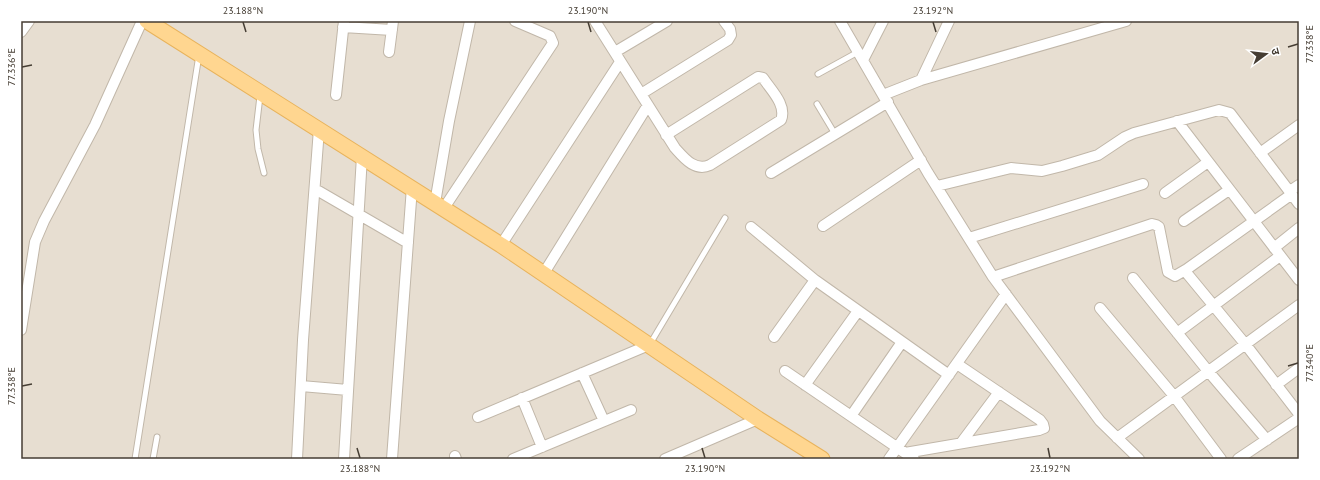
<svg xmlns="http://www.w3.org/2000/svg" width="1320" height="480" font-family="'PT Sans','Noto Sans Devanagari',sans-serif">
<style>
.residential{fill:#e7ded1}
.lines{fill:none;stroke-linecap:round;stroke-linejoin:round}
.service-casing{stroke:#c1b7a9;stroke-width:7}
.minor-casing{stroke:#c1b7a9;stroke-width:12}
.primary-casing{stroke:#e8b35c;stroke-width:17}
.service{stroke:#fff;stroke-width:5}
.minor{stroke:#fff;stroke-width:10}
.primary{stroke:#ffd690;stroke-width:15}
.ticks{fill:none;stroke:#453d33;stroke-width:1.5}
.neatline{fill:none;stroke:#453d33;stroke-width:1.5}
.ticks-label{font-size:10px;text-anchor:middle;fill:#453d33}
</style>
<rect width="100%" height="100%" fill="#f3ede4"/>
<path class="residential" d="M 21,21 L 1299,21 L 1299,459 L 21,459 Z"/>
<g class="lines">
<g class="service-casing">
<path id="service" d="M 818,74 L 858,52
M 260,96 L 256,130 L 258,149 L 264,173
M 817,104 L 835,134
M 650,344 L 725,218
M 135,459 L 199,55
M 153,459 L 157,437"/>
</g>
<g class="minor-casing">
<path id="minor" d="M 595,21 L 675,148 C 684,158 695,172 710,165 L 781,120 C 787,105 771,90 763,78 L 758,77 L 666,135
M 840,21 L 928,173 L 993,277 L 1100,421 L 1139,459
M 343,27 L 392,30
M 21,32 L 29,21
M 389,52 L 393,21
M 615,52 L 667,21
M 863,60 L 883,21
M 921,80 L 949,21
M 641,94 L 728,40 L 731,35 L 730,29 L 724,21
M 336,95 L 344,21
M 883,95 L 921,80 L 1126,21
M 1177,121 L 1299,280
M 1260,153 L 1299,125
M 771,173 L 888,102
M 937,186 L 1011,168 L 1042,171 L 1062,166 L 1098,155 L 1125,137 L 1134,133 L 1219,110 L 1230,113 L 1299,204
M 315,189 L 408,243
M 1290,191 L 1299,185
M 1165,193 L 1208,162
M 435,203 L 449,121 L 470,21
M 444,208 L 553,43 L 550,36 L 515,21
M 1184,221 L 1229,190
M 823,226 L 921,160
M 751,227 L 815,280 L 949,375
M 969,238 L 1143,184
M 501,245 L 620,62
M 1274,248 L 1299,228
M 1185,271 L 1246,345 L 1299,414
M 544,273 L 648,105
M 993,277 L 1152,224 L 1156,225 L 1159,227 L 1168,272 L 1175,276 L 1187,269 L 1292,194
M 1133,278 L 1208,371 L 1267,440
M 1100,308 L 1174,396 L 1221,459
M 21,330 L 35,242 L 44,221 L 95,125 L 142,21
M 1177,333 L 1280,256
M 774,337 L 815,280
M 785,371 L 914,459
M 582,373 L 604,421
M 805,385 L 858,311
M 1276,385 L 1299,368
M 301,386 L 348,390
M 522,398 L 542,447
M 851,416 L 902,342
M 478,417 L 649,345
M 1117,438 L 1299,305
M 961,443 L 999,392
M 905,453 L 1039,430 L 1044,428 L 1043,424 L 1040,420 L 957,364
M 455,456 L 456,459
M 297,459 L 303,340 L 319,129
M 344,459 L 362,156
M 392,459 L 412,187
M 513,459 L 631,410
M 665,459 L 758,419
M 889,459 L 1006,294
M 1238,459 L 1299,418"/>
</g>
<g class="primary-casing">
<path id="primary" d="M 147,21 L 501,245 L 758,419 L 822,459"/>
</g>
<use href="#service" class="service"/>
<use href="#minor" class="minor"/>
<use href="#primary" class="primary"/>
</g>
<path class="ticks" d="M 243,22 L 246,32M 588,22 L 591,32M 933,22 L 936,32M 1288,47 L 1298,44M 22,67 L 32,65M 1288,366 L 1298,363M 22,386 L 32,384M 357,448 L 360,458M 702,448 L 705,458M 1048,448 L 1050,458"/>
<rect width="1320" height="480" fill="none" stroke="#ffffff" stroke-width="44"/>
<g transform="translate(1266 54) rotate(75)" stroke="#ffffff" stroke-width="3" paint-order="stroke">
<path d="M0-3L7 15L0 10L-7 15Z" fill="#453d33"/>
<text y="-6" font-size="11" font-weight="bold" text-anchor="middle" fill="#453d33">उ</text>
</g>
<rect x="22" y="22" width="1276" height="436" class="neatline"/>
<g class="ticks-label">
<text x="243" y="14">23.188°N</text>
<text x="588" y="14">23.190°N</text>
<text x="933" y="14">23.192°N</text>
<text transform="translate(1309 44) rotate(-90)" y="4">77.338°E</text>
<text transform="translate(11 67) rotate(-90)" y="4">77.336°E</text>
<text transform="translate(1309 363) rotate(-90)" y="4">77.340°E</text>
<text transform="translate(11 386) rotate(-90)" y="4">77.338°E</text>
<text x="360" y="472">23.188°N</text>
<text x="705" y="472">23.190°N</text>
<text x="1050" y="472">23.192°N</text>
</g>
</svg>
